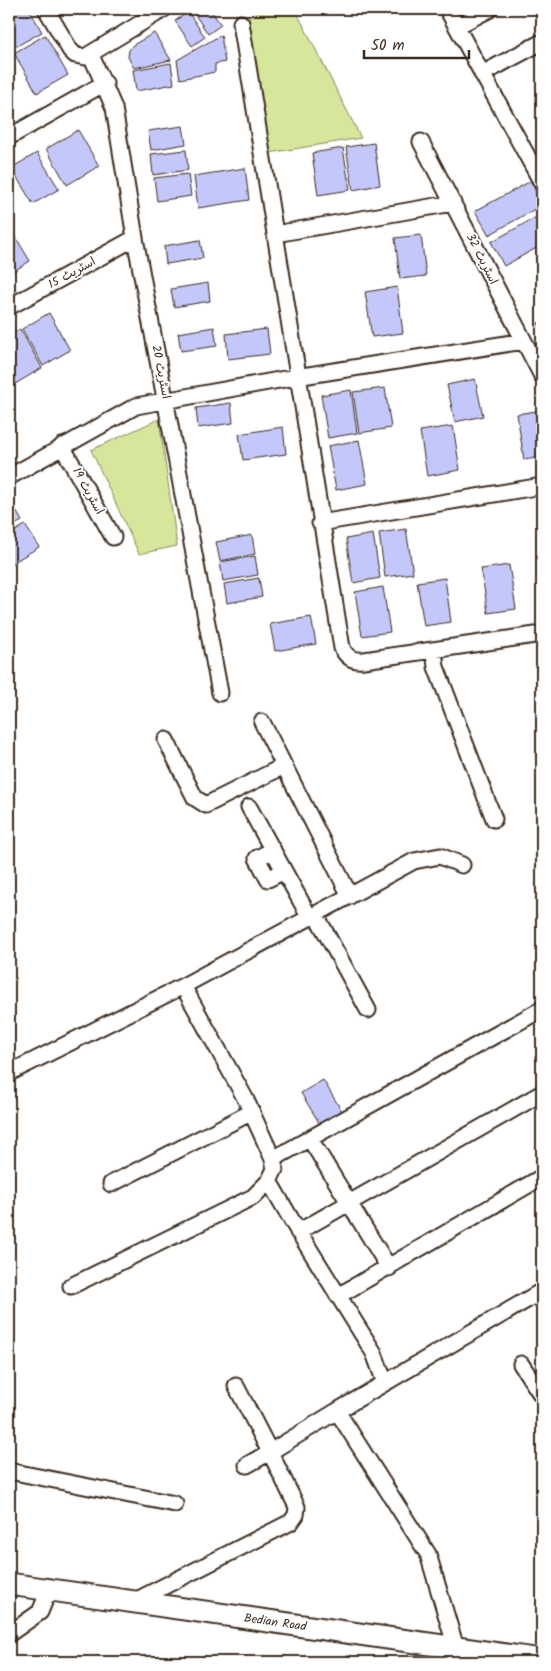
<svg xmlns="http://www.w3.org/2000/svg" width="551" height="1671" font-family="Kalam,'Playpen Sans Arabic',sans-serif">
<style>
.green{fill:#d6e69a;stroke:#88885c}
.building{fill:#c4c7f9;stroke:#3b2a1e}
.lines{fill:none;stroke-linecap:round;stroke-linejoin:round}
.street-casing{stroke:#3b2a1e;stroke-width:19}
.secondary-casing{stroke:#3b2a1e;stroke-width:25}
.street{stroke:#fff;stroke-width:15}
.secondary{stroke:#fff;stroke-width:21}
.labels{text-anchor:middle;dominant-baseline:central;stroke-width:4;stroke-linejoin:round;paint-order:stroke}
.street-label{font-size:12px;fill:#3b2a1e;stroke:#fff}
</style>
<rect width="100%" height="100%" fill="#fff"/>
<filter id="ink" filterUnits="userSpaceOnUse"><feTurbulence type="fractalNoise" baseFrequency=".02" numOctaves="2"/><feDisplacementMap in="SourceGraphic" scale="10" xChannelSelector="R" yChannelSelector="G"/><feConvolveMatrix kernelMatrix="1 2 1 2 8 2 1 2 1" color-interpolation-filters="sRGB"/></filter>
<g filter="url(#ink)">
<path class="green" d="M 261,9 L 295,9 L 361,138 L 269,153 L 247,19 Z
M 159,419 L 177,546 L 139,554 L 91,450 Z"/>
<path class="building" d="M 9,9 L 29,9 L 42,32 L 15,47 L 9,36 Z
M 191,9 L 210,9 L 221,25 L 208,34 Z
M 188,12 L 205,37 L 192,46 L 175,21 Z
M 154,33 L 171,60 L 134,68 L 128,57 L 129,50 L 133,45 Z
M 45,35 L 68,75 L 37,93 L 14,53 Z
M 221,35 L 225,62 L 215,64 L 215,72 L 180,79 L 177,60 Z
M 171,63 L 174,84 L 136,91 L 133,70 Z
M 183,126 L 186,144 L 151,150 L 148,131 Z
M 78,130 L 99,166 L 67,185 L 46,149 Z
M 374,143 L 380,185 L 353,190 L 346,147 Z
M 343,148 L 350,190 L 318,195 L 312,153 Z
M 186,150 L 188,170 L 153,175 L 151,154 Z
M 37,153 L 59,189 L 33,204 L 11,168 Z
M 245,168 L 249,200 L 198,208 L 194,176 Z
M 188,174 L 191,196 L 157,201 L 154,178 Z
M 531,181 L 542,205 L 489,235 L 475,211 Z
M 542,214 L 542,245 L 504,266 L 491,242 Z
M 9,226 L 30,261 L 9,274 Z
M 421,235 L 426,276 L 400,279 L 395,238 Z
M 200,240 L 203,258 L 166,264 L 164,246 Z
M 208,283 L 210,301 L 174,307 L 171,289 Z
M 397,287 L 403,333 L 372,337 L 365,292 Z
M 49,313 L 70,350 L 43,366 L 22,329 Z
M 542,321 L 542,332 L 538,323 Z
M 214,327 L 217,346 L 181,351 L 178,333 Z
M 20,329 L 42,368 L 10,387 L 9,336 Z
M 267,329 L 270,354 L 228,359 L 226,334 Z
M 475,379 L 483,416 L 455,422 L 447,385 Z
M 385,388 L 391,428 L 359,433 L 353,392 Z
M 351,390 L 357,433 L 328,438 L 321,395 Z
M 231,403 L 233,423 L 198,428 L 196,408 Z
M 542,410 L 542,457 L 524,460 L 517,414 Z
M 453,426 L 460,470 L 427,476 L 420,431 Z
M 283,427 L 286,454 L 243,460 L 239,434 Z
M 359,440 L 367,484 L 336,490 L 328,446 Z
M 9,499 L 22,521 L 9,528 Z
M 25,525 L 39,547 L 9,565 L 9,535 Z
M 406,529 L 413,573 L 385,577 L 379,533 Z
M 373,534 L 380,578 L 353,583 L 346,539 Z
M 252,535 L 255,554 L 220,561 L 216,542 Z
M 255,556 L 258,575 L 223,581 L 220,562 Z
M 509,565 L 516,609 L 488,613 L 481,569 Z
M 259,578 L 262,597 L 227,603 L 224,584 Z
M 445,578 L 451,622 L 424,626 L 417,582 Z
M 383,587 L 390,632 L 362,636 L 355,592 Z
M 311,617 L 316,644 L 275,651 L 270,624 Z
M 323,1080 L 343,1113 L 321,1126 L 301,1093 Z"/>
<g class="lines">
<g class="street-casing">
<path id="street" d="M 46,9 L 70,50 L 75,55 L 85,57 L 164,9
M 447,9 L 542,183
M 241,23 L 342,648 C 347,658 353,661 364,660 L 542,634
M 457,26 L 490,9
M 91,55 L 114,108 L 135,238 L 220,693
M 482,74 L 542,42
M 9,137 L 105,83
M 421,142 L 542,376
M 275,234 L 453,203
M 9,307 L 135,238
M 62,446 L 113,537
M 9,477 L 136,406 L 296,377 L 524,341
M 320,523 L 542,486
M 434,650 L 436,667 L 494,819
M 262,722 L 350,896
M 166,740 L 195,798 L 206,805 L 284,766
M 249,807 L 310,918
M 273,850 L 257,858 L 268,879 L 284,871
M 316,915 L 368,1010
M 183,986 L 245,1098 L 273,1159 L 275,1169 L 269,1181 L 295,1226 L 374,1353 L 385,1383
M 9,1073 L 183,986 L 414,861 L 440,856 L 462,865
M 310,1139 L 389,1268
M 273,1159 L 542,1009
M 111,1184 L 252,1112
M 298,1232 L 542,1093
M 71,1286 L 253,1197 L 269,1181
M 338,1296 L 542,1177
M 521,1364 L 542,1396
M 236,1386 L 270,1452 L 247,1465
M 337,1411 L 542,1291
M 9,1471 L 175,1504
M 133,1602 L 291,1522 L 296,1515 L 297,1507 L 270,1452 L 337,1411 L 428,1554 L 456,1648
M 9,1634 L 40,1612 L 49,1590"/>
</g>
<g class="secondary-casing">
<g id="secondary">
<path id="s1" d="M 9,1584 L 542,1660"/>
</g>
</g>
<use href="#street" class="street"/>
<use href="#secondary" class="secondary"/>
</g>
</g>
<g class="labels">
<g class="street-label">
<text transform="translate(482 259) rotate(63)">اسٹریٹ 32</text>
<text transform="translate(72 273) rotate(-29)">اسٹریٹ 15</text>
<text transform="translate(161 372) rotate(79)">اسٹریٹ 20</text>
<text transform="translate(88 491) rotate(61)">اسٹریٹ 19</text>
<text stroke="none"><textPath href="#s1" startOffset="269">Bedian Road</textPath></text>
</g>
</g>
<rect width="551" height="1671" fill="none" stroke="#fff" stroke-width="30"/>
<rect x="15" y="15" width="521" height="1641" fill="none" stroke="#3b2a1e" stroke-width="2" filter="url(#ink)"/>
<path d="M364 50v8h105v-8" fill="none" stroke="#3b2a1e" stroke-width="2.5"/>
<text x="371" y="50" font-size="15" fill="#3b2a1e" stroke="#ffffff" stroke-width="4" paint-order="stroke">50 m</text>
</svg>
